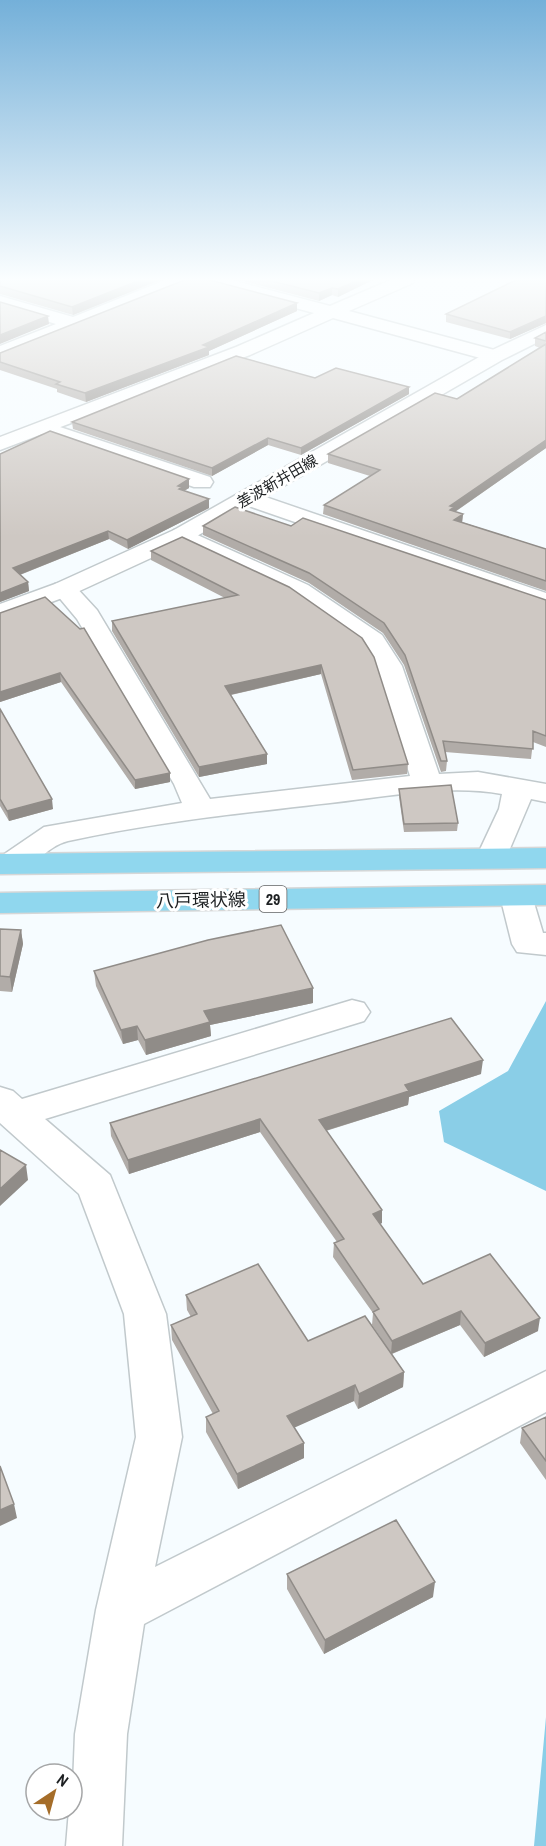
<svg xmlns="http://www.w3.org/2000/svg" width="546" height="1846" font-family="'Archivo Narrow','Noto Sans JP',sans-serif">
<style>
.forest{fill:#8acee7}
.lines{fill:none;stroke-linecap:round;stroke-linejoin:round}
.minor-casing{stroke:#c1c9cc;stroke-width:3}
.tertiary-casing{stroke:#c1c9cc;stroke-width:3}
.secondary-casing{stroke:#c1c9cc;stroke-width:3}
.primary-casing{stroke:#d6d7d7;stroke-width:3}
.minor{fill:#fff;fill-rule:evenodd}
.tertiary{fill:#fff;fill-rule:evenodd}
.secondary{fill:#fff;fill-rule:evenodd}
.primary{fill:#90d7ee;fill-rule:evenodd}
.wall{fill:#b1aca8}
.shaded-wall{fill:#908c88}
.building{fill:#cec8c3;stroke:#908c88;stroke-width:1.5}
.labels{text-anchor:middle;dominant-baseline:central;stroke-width:6;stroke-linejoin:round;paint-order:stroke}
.far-street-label{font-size:15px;fill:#1d2022;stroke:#fff}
.shield{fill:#fff;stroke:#616364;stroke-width:1.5}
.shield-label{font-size:16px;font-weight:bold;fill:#1d2022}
.street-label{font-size:18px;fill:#1d2022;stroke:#fff}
</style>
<rect width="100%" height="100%" fill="#f6fcff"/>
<path class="forest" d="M 546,1001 L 546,1191 L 444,1142 L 439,1111 L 508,1071 Z
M 546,1717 L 546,1846 L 534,1846 L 545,1728 Z"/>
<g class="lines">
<g class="minor-casing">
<path id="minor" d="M 168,279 L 192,279 L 189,283 L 0,359 L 0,346 L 56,324 L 0,307 L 0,296 L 73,317 Z
M 45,422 L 210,477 L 213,482 L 210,487 L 194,487 L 38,432 L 35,428 L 38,424 Z
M 182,528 L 308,585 L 382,635 L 402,666 L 439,774 L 478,772 L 546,784 L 546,802 L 531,799 L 503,865 L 492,868 L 481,865 L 476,858 L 499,809 L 502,794 C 446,784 386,797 330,803 C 242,813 154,822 68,841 C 42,847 30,879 0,871 L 0,857 L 44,827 L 182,803 L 174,784 L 77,619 L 52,589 L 55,584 L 64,582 L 73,584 L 97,610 L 210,799 L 410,776 L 376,666 L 363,646 L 290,595 L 174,540 L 170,535 L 174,530 Z
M 516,886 L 527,889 L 532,896 L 543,933 L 546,933 L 546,955 L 517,952 L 512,944 L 500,896 L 505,889 Z
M 352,1000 L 364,1003 L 370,1012 L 364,1021 L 45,1119 L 110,1175 L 166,1314 L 182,1437 L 155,1567 L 546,1371 L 546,1412 L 144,1624 L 127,1734 L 122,1846 L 66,1846 L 69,1810 L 72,1810 L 75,1734 L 96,1610 L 136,1437 L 124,1314 L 79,1194 L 0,1123 L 0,1087 L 13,1091 L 22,1099 Z"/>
</g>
<g class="tertiary-casing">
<path id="tertiary" d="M 199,279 L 227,279 L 330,306 L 393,279 L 415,279 L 413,283 L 349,311 L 502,352 L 505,356 L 495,362 L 333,318 L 250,355 L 0,450 L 0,437 L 236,347 L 314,313 L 202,283 Z
M 248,491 L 546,593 L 546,609 L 240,503 L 237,498 L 240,493 Z"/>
</g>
<g class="secondary-casing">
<path id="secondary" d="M 546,325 L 546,338 L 502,360 L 190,540 L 73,594 L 0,621 L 0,604 L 55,584 L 174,530 L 488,352 Z"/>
</g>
<g class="primary-casing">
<path id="primary" d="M 546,848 L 546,868 L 0,874 L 0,854 Z
M 546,885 L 546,905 L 0,913 L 0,893 Z"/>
</g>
<use href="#minor" class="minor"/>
<use href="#tertiary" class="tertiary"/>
<use href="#secondary" class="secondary"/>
<use href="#primary" class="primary"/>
</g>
<path class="wall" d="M 0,279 L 163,279 L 73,315 L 0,294 Z
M 235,279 L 375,279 L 338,297 L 332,295 L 319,301 Z
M 546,279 L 546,323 L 510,339 L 446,322 L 446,314 Z
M 297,303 L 297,311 L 209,351 L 209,355 L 86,402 L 57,392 L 57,389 L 0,370 L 0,353 Z
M 546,332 L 546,448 L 455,512 L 463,514 L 462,522 L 546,549 L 546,591 L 323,514 L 324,505 L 370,476 L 328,463 L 328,454 L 457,399 L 540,348 L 535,346 L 535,338 Z
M 315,378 L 409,394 L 301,455 L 268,445 L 212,476 L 73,429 L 72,422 Z
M 0,454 L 189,479 L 189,488 L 184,491 L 209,499 L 209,508 L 128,549 L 109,539 L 20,575 L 28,582 L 29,591 L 0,602 Z
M 203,526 L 291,526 L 546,600 L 546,747 L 533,742 L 531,759 L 445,752 L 447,761 L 446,771 L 441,772 L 404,665 L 383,633 L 309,583 L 203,535 Z
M 151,551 L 289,587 L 408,764 L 407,774 L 352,780 L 321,674 L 231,695 L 267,754 L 267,764 L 199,777 L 112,631 L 112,621 L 225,598 L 151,560 Z
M 0,613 L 170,773 L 170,782 L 135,789 L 61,682 L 0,702 Z
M 0,709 L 53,809 L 9,821 L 0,806 Z
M 399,789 L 458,823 L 457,831 L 404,832 L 399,797 Z
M 0,929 L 21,930 L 23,944 L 12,992 L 0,991 Z
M 94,971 L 313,1003 L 210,1025 L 211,1036 L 146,1055 L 138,1040 L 123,1044 L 96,986 Z
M 481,1074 L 409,1097 L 408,1105 L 326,1131 L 382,1210 L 382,1223 L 380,1224 L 423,1284 L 538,1331 L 484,1357 L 460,1325 L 392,1354 L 404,1372 L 403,1387 L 358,1409 L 354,1401 L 294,1427 L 304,1443 L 304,1458 L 238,1489 L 206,1432 L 206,1417 L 213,1414 L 172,1340 L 171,1325 L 191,1317 L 187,1310 L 186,1295 L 308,1341 L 381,1338 L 372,1325 L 373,1313 L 333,1257 L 334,1243 L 337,1242 L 260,1132 L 129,1174 L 111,1136 L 110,1123 Z
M 546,1417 L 546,1480 L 520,1443 L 522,1428 Z
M 287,1574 L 433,1597 L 324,1654 L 287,1589 Z"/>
<path class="shaded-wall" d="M 143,279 L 163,279 L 73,315 L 72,307 Z
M 360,279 L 375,279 L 338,297 L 338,289 Z
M 332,288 L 332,295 L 319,301 L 319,293 Z
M 297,303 L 297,311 L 209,351 L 209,355 L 86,402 L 85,393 L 203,345 Z
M 48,316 L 49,324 L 0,344 L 0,335 Z
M 546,316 L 546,323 L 510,339 L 510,332 Z
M 409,387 L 409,394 L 301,455 L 301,448 Z
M 268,438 L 268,445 L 212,476 L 212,468 Z
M 546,440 L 546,448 L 453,513 L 449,519 L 450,506 Z
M 189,479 L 189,488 L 182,492 L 183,496 L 178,486 Z
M 209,499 L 209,508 L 128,549 L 127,540 Z
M 463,514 L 462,523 L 454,520 Z
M 108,531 L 109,539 L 14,577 L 13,568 Z
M 28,582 L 29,591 L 0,602 L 0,593 Z
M 321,665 L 321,674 L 225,696 L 225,686 Z
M 60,673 L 61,682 L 0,702 L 0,692 Z
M 267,754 L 267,764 L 199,777 L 199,767 Z
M 170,773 L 170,782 L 135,789 L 135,780 Z
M 52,799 L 53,809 L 9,821 L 7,811 Z
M 21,930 L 23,944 L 12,992 L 10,977 Z
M 313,988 L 313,1003 L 210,1025 L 211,1036 L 146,1055 L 145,1040 L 204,1011 Z
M 137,1026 L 138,1040 L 123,1044 L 121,1030 Z
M 483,1060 L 481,1074 L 409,1097 L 408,1105 L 318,1133 L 319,1120 L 405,1085 Z
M 260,1119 L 260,1132 L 129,1174 L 128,1160 Z
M 26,1165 L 28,1180 L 0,1206 L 0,1189 Z
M 382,1210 L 382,1223 L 372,1227 L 373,1214 Z
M 461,1311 L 460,1325 L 391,1354 L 392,1341 Z
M 540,1318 L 538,1331 L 484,1357 L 485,1343 Z
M 404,1372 L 403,1387 L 358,1409 L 359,1394 Z
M 355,1385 L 354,1401 L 287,1431 L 287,1416 Z
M 304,1443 L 304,1458 L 238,1489 L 237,1474 Z
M 14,1504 L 17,1518 L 0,1526 L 0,1510 Z
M 435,1582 L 433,1597 L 324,1654 L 325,1640 Z"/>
<path class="building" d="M 0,279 L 143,279 L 72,307 L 0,286 Z
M 187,279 L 206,279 L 297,303 L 203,345 L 209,347 L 85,393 L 56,384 L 60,382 L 0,362 L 0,353 Z
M 264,279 L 360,279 L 338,289 L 332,288 L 319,293 Z
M 518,279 L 546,279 L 546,316 L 510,332 L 446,314 Z
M 0,302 L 48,316 L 0,335 Z
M 546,332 L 546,341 L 535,338 Z
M 546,344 L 546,440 L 450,506 L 454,507 L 450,510 L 463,514 L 454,520 L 546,549 L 546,581 L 324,505 L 380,470 L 328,454 L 435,393 L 457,399 Z
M 236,356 L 315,378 L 336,368 L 409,387 L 301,448 L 268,438 L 212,468 L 72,422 Z
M 50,431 L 189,479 L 178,486 L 182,487 L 179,489 L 209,499 L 127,540 L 108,531 L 13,568 L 28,582 L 0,593 L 0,454 Z
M 235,507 L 291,526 L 303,518 L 546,600 L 546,736 L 533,731 L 533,749 L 443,741 L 447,761 L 441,761 L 405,655 L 384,623 L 309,573 L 203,526 Z
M 182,537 L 289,587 L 362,638 L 374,657 L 408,764 L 353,770 L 321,665 L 225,686 L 267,754 L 199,767 L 112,621 L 238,595 L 151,551 Z
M 45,597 L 80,629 L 84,628 L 170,773 L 135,780 L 60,673 L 0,692 L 0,613 Z
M 0,709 L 52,799 L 7,811 L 0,799 Z
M 451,785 L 458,823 L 404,824 L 399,789 Z
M 281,925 L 313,988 L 204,1011 L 210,1022 L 145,1040 L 137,1026 L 121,1030 L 94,971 L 208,940 Z
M 0,929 L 21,930 L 10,977 L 0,976 Z
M 451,1018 L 483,1060 L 405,1085 L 409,1091 L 319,1120 L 382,1210 L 373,1214 L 423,1284 L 490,1254 L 540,1318 L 485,1343 L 461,1311 L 392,1341 L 373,1312 L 379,1309 L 334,1243 L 344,1239 L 260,1119 L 128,1160 L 110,1123 Z
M 0,1150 L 26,1165 L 0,1189 Z
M 258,1264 L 308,1341 L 365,1316 L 404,1372 L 359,1394 L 355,1385 L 287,1416 L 304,1443 L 237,1474 L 206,1417 L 219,1411 L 171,1325 L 197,1314 L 186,1295 Z
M 546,1417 L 546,1461 L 522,1428 Z
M 0,1466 L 14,1504 L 0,1510 Z
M 396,1520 L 435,1582 L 325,1640 L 287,1574 Z"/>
<linearGradient id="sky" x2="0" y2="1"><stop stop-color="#74b0d9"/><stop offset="0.52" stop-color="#fbfeff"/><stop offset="1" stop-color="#fbfeff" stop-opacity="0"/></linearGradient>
<rect width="546" height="537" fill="url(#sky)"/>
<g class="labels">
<g class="far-street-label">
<text transform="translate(277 481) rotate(-30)">差波新井田線</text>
</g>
<rect class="shield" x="259.5" y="886" width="27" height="26" rx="4.5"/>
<g class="shield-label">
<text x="273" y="899">29</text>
</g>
<g class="street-label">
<text transform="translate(201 900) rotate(-1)">八戸環状線</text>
</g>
</g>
<g transform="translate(54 1792) rotate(36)"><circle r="28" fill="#ffffff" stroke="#a5a6a7" stroke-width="1.5"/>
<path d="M0-4.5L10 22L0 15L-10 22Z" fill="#a56d29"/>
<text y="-9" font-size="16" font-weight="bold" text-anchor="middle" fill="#1d2022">N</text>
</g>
</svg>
